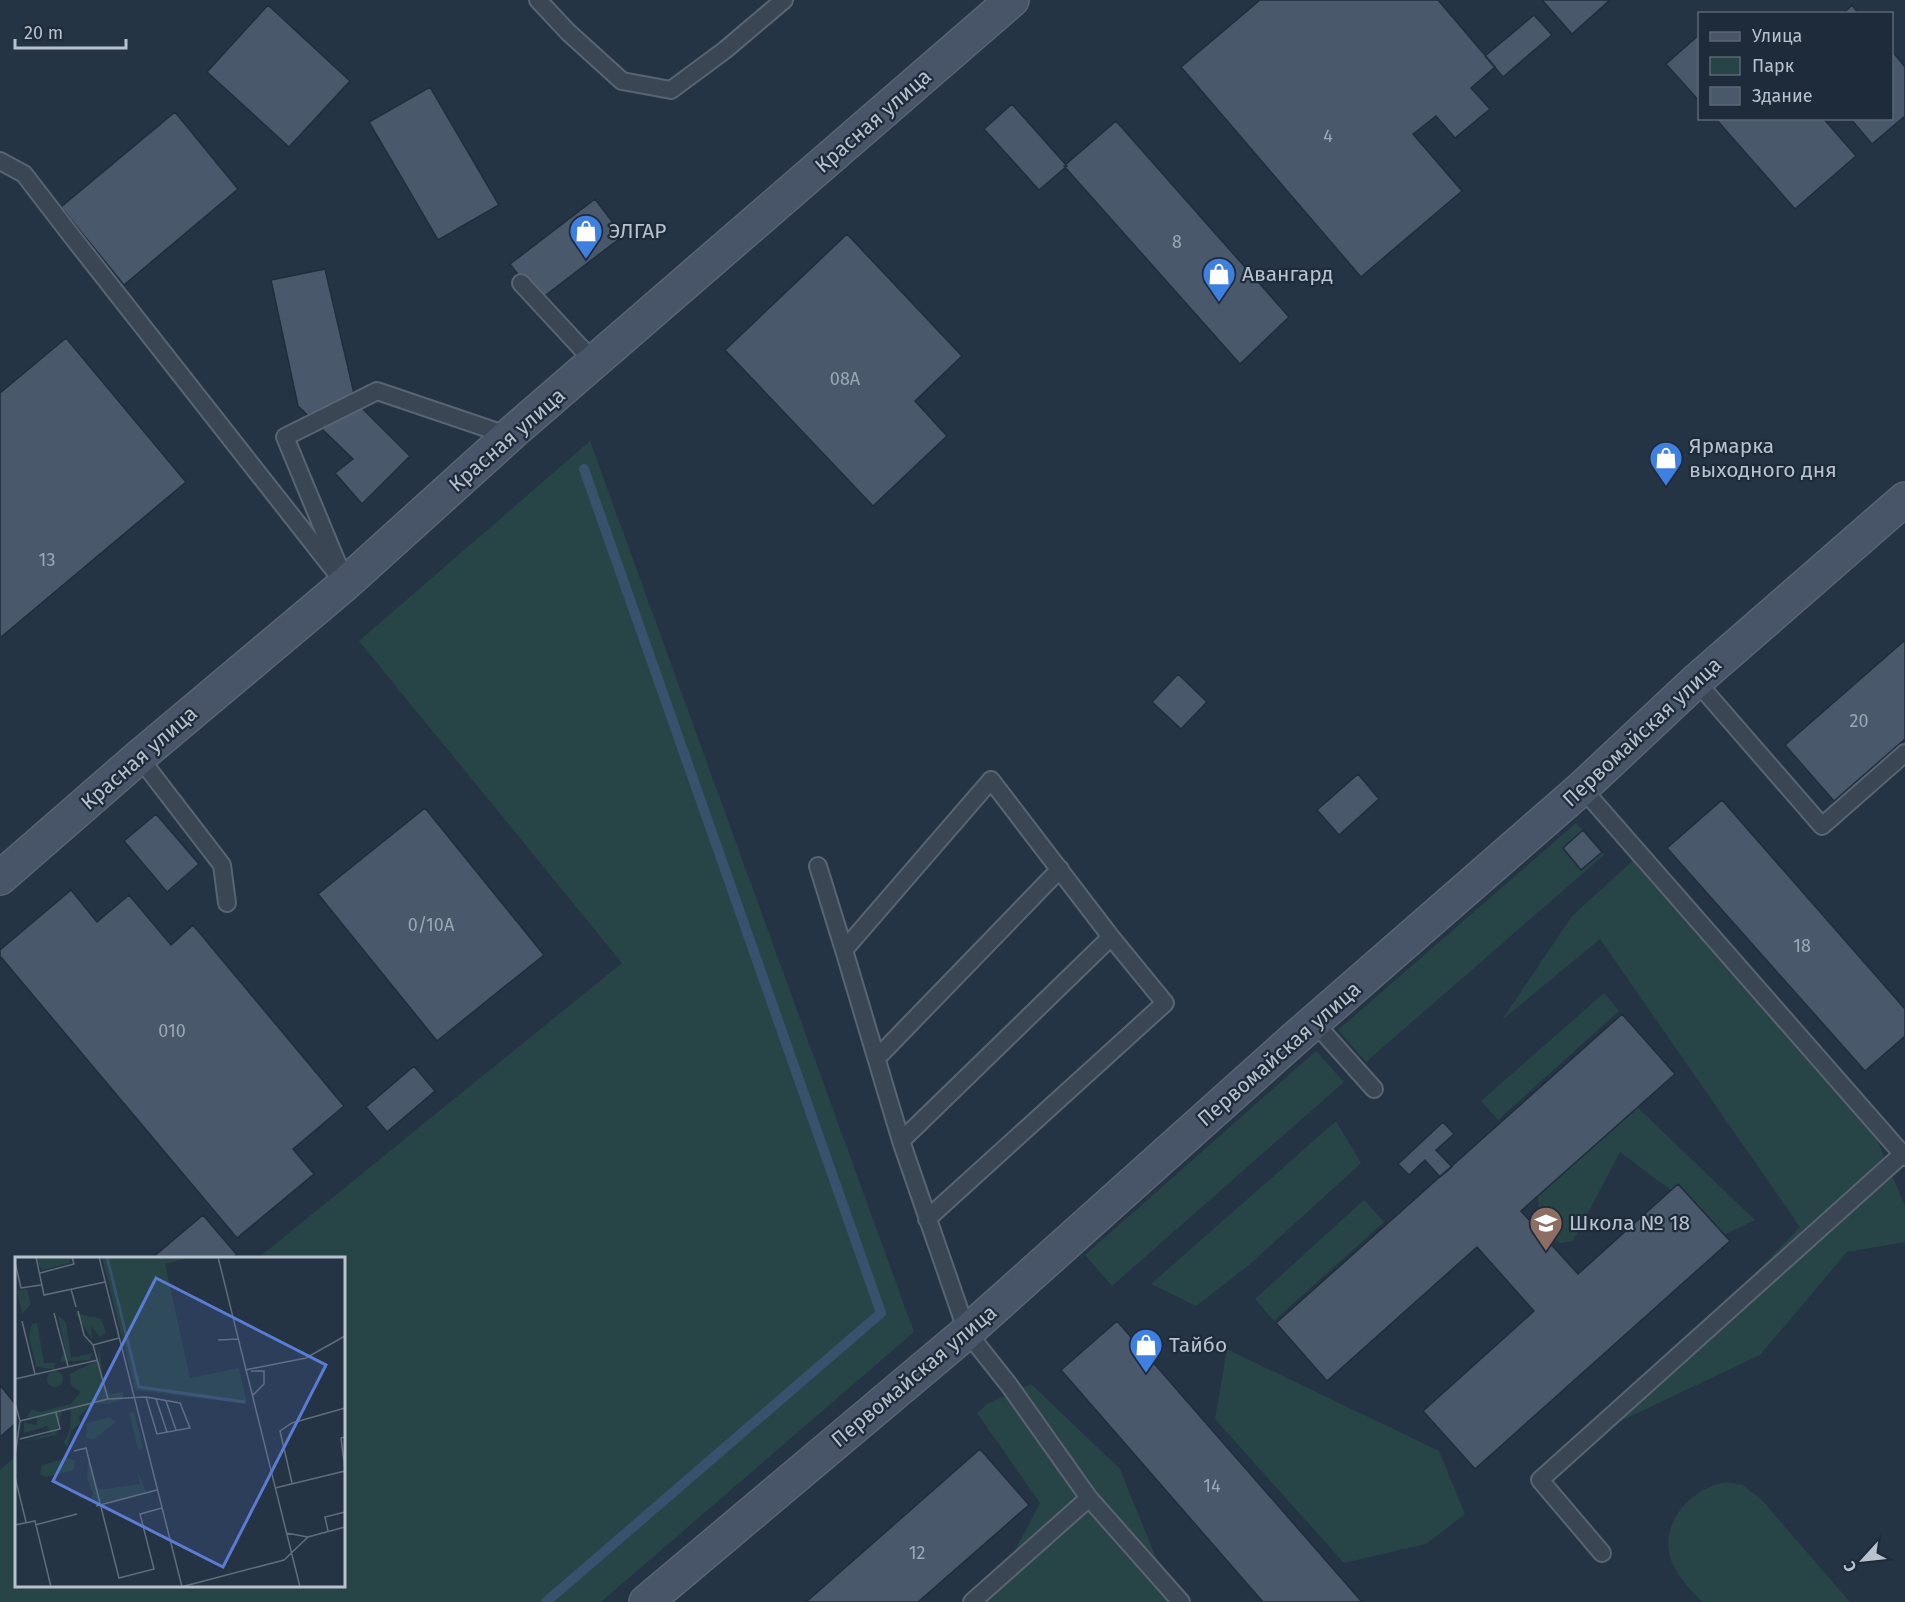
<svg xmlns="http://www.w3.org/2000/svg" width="1905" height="1602" font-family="'Fira Sans',sans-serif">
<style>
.green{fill:#274446}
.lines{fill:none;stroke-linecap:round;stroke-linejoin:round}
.stream{stroke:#38516d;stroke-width:10}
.building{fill:#49586b;stroke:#212d3c;stroke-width:1.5}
.lane-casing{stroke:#596472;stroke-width:20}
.secondary-casing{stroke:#596472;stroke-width:36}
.lane{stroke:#3a4654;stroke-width:16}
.secondary{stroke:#485568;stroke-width:33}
.labels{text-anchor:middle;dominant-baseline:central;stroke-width:4.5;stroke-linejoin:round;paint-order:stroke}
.number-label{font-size:18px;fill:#9ca7b5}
.street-label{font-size:21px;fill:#b8c1ce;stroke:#1e2b3a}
.poi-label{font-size:21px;fill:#b8c1ce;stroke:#1e2b3a;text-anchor:start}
.inset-river{fill:none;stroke:#38516d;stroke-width:3}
.inset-road{fill:none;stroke:#606c7c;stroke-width:1.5}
.view{fill:#5b7cd4;fill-opacity:0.15;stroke:#5b7cd4;stroke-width:3}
.inset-edge{fill:none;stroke:#b8c1ce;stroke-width:3}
</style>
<rect width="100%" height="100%" fill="#253445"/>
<path class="green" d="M 590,441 L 914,1332 L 601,1602 L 0,1602 L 0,1470 L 16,1456 L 16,1586 L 344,1586 L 344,1258 L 258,1258 L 622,963 L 359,641 Z
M 1576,823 L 1583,830 L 1563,849 L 1581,869 L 1602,852 L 1604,855 L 1366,1062 L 1338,1030 Z
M 1639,855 L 1854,1085 L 1905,1206 L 1905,1242 L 1847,1252 L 1760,1355 L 1608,1427 L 1800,1227 L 1600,939 L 1502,1020 L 1572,916 Z
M 1604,993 L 1619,1011 L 1498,1120 L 1481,1101 Z
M 1316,1051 L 1344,1082 L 1112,1286 L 1085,1255 Z
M 1637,1107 L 1755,1220 L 1724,1235 L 1709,1219 L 1620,1152 L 1573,1241 L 1560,1243 L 1540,1232 L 1538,1196 Z
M 1336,1121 L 1361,1163 L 1249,1265 L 1196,1306 L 1151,1284 Z
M 1364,1200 L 1384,1222 L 1274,1321 L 1255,1299 Z
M 1227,1349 L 1439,1451 L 1465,1514 L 1426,1544 L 1344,1563 L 1215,1419 Z
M 1031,1384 L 1120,1469 L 1174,1602 L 980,1602 L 992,1594 L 1040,1503 L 977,1413 L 987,1404 Z
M 1726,1482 L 1742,1485 L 1760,1498 L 1850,1602 L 1702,1602 C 1691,1590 1677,1576 1671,1560 C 1658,1524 1691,1488 1726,1482 Z"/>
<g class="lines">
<path class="stream" d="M 546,1602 L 881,1313 L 584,469"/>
</g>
<path class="building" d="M 1260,0 L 1438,0 L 1495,67 L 1471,88 L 1490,109 L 1455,138 L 1436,116 L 1413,134 L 1462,191 L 1361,277 L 1181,67 Z
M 1542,0 L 1610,0 L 1572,34 Z
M 268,5 L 350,81 L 289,147 L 207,72 Z
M 1852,5 L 1859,14 L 1843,14 Z
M 1534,15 L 1552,35 L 1503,77 L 1485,56 Z
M 1700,34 L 1700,102 L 1666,64 Z
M 1892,51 L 1905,67 L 1905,116 L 1872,144 L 1850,118 L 1892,118 Z
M 430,87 L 499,205 L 438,240 L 369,122 Z
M 1012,104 L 1067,166 L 1039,190 L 984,129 Z
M 175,112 L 238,189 L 124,285 L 61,207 Z
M 1715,118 L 1823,118 L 1856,156 L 1795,209 Z
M 1116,121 L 1289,317 L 1240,364 L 1064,166 Z
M 595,199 L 623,236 L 538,301 L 510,264 Z
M 847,234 L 962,356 L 915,401 L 947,436 L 873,506 L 725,350 Z
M 325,269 L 356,402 L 410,456 L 362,504 L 335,473 L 353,459 L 298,406 L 271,280 Z
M 66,338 L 186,482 L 0,638 L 0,393 Z
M 1905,640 L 1905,739 L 1834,801 L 1785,745 Z
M 1178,674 L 1207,702 L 1181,729 L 1152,702 Z
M 1358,774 L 1379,799 L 1339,835 L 1317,810 Z
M 1722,800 L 1905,1009 L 1905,1036 L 1865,1071 L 1667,848 Z
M 425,808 L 544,955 L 437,1041 L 318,894 Z
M 156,814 L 199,864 L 167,892 L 124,841 Z
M 1583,830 L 1602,852 L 1581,870 L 1563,848 Z
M 71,890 L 97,922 L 129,895 L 171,945 L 193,925 L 344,1106 L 293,1149 L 314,1174 L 237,1238 L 0,956 L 0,950 Z
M 1622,1014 L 1675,1074 L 1521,1211 L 1578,1274 L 1678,1184 L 1730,1241 L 1475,1469 L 1423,1411 L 1534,1311 L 1477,1247 L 1327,1381 L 1276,1323 Z
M 414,1066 L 435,1091 L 387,1132 L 366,1107 Z
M 1443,1122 L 1454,1134 L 1436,1150 L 1452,1167 L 1440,1177 L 1425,1160 L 1409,1175 L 1398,1164 Z
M 203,1215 L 237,1255 L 232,1258 L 152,1258 Z
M 1117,1321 L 1362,1602 L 1263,1602 L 1061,1370 Z
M 0,1385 L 16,1405 L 16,1423 L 0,1437 Z
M 980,1449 L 1029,1505 L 918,1602 L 806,1602 Z"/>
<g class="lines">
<g class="lane-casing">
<path id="lane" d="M 538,0 L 568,32 L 622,81 L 671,90 L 725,50 L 784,0
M 0,161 L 24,174 L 74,239 L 345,584
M 521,283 L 595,363
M 341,572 L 285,437 L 377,391 L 495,431 L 512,432
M 1696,681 L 1822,826 L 1905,753
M 139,757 L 222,865 L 227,903
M 1582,788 L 1905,1157
M 818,866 L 844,950
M 1314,1022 L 1374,1089
M 877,1058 L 1060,869
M 901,1141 L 1111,937
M 927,1219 L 1165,1003 L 1111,937 L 991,780 L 844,950 L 901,1141 L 967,1332 L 1009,1385 L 1089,1498 L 1181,1602
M 1602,1553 L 1540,1480 L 1905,1152
M 972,1602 L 1089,1498"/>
</g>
<g class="secondary-casing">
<path id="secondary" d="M 0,878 L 139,757 L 345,584 L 513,432 L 1012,0
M 646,1602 L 967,1332 L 1292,1041 L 1582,788 L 1696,681 L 1905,499"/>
</g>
<use href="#lane" class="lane"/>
<use href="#secondary" class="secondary"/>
</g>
<defs>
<g id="shop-pin" transform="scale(1.725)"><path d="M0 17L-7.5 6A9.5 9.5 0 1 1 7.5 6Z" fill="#3f7fe0" stroke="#1e2b3a"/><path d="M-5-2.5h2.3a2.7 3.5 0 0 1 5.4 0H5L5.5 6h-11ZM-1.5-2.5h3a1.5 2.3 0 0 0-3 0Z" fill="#fff"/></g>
<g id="school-pin" transform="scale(1.725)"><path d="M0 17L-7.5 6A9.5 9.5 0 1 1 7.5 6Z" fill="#8d6e63" stroke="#1e2b3a"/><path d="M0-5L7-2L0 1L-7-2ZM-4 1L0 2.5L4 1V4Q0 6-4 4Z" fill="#fff"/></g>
</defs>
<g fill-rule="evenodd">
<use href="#shop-pin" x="586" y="231"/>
<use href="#shop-pin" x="1219" y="274"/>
<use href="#shop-pin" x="1666" y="458"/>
<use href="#school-pin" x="1546" y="1223"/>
<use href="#shop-pin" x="1146" y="1345"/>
</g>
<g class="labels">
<g class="number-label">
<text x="1328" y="136">4</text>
<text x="1177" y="242">8</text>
<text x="845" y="379">08А</text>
<text x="47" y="560">13</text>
<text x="1859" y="721">20</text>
<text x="431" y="925">0/10А</text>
<text x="1802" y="946">18</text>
<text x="172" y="1031">010</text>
<text x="1212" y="1486">14</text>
<text x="917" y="1553">12</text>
</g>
<g class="street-label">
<text transform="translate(873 121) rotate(-41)">Красная улица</text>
<text transform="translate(507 440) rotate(-41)">Красная улица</text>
<text transform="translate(1642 732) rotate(-43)">Первомайская улица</text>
<text transform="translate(139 758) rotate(-41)">Красная улица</text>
<text transform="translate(1279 1054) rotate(-41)">Первомайская улица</text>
<text transform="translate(914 1376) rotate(-40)">Первомайская улица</text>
</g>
<g class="poi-label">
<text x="609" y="231">ЭЛГАР</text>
<text x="1242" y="274">Авангард</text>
<text x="1689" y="446">Ярмарка<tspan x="1689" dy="24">выходного дня</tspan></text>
<text x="1569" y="1223">Школа № 18</text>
<text x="1169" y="1345">Тайбо</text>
</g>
</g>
<g transform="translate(15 1257)">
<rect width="330" height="330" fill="#253445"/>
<path d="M 19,0 L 56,0 L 54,6 L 27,13 ZM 87,0 L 176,0 L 150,7 L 175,121 L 224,111 L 232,147 L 120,133 ZM 12,32 L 16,47 L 7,57 L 2,34 ZM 60,56 L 86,62 L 91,76 L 85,80 L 76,69 L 77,82 ZM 43,59 L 51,65 L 56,101 L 78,96 L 74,103 L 45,105 L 50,92 ZM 22,66 L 29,106 L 40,106 L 39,112 L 21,110 L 14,79 L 17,67 ZM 84,88 L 88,127 L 95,137 L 108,135 L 108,142 L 94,147 L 77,146 L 64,160 L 65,166 L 56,174 L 52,191 L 49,185 L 55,173 L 56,152 L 47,154 L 41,178 L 9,185 L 36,176 L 32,169 L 9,176 L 9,165 L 21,168 L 23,160 L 12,160 L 17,152 L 25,155 L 56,147 L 66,135 L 56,128 L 55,117 L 83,103 ZM32 122a8 8 0 1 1 16 0a8 8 0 1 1-16 0ZM 119,155 L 128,191 L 123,192 L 114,156 ZM 95,160 L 101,165 L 79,182 L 71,181 L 72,166 ZM 53,201 L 60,204 L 59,213 L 31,220 L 25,217 L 27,208 ZM 73,201 L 84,233 L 125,227 L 121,212 L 132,236 L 96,246 L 76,245 L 78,236 L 72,221 Z" fill="#274446"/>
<path class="inset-river" d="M 92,0 L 124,130 L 230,145"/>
<path class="inset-road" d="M 21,0 L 29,38 L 90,25M 84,0 L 167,330M 203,0 L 285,330M 0,5 L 6,31 L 26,28M 25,16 L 59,7 L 57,0M 56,32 L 61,50M 63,54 L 69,78 L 78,88M 39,56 L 53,109M 7,64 L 20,117M 203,83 L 223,82M 230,113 L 291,101 L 330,79M 236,114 L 249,114 L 249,127 L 237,139M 0,122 L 83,103M 93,142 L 78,88 L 104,81M 141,142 L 152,175M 151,144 L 161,173M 0,146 L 5,164 L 93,142 L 131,140 L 165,146 L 175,171 L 142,177 L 131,140M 330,180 L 326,181 L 330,213M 5,182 L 45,172 L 41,156M 59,194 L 71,191 L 104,321 L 139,312 L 125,257 L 147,251M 0,199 L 5,164M 0,220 L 11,265M 277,226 L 265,174 L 277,166 L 330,151M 260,231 L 330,214M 81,249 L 142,233M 0,268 L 20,264 L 36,330M 20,268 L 62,257M 313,274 L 310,260 L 330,255M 271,276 L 293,280M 166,330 L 269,303 L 293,280 L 330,270"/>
<path class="view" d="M 141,21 L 311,108 L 208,310 L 38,224 Z"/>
<rect width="330" height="330" class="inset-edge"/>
</g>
<rect x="1698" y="12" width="195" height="108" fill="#1e2b3a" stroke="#5c6775" stroke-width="1.5"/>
<rect x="1710" y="32" width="30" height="9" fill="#485568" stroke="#5c6775" stroke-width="1.5"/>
<text x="1752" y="42" font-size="18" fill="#b8c1ce">Улица</text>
<rect x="1710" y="57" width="30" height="18" fill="#274446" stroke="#5c6775" stroke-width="1.5"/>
<text x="1752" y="72" font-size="18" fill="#b8c1ce">Парк</text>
<rect x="1710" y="87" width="30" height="18" fill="#49586b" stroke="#5c6775" stroke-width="1.5"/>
<text x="1752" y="102" font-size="18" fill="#b8c1ce">Здание</text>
<g transform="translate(1863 1560) rotate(243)" stroke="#1e2b3a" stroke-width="4.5" paint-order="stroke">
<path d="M0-4.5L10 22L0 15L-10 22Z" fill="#b8c1ce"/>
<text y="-9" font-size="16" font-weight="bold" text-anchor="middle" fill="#b8c1ce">С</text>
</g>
<path d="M15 39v9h111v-9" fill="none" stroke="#b8c1ce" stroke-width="3"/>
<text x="24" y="39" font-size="18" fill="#b8c1ce" stroke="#1e2b3a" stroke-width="4.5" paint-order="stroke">20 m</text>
</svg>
